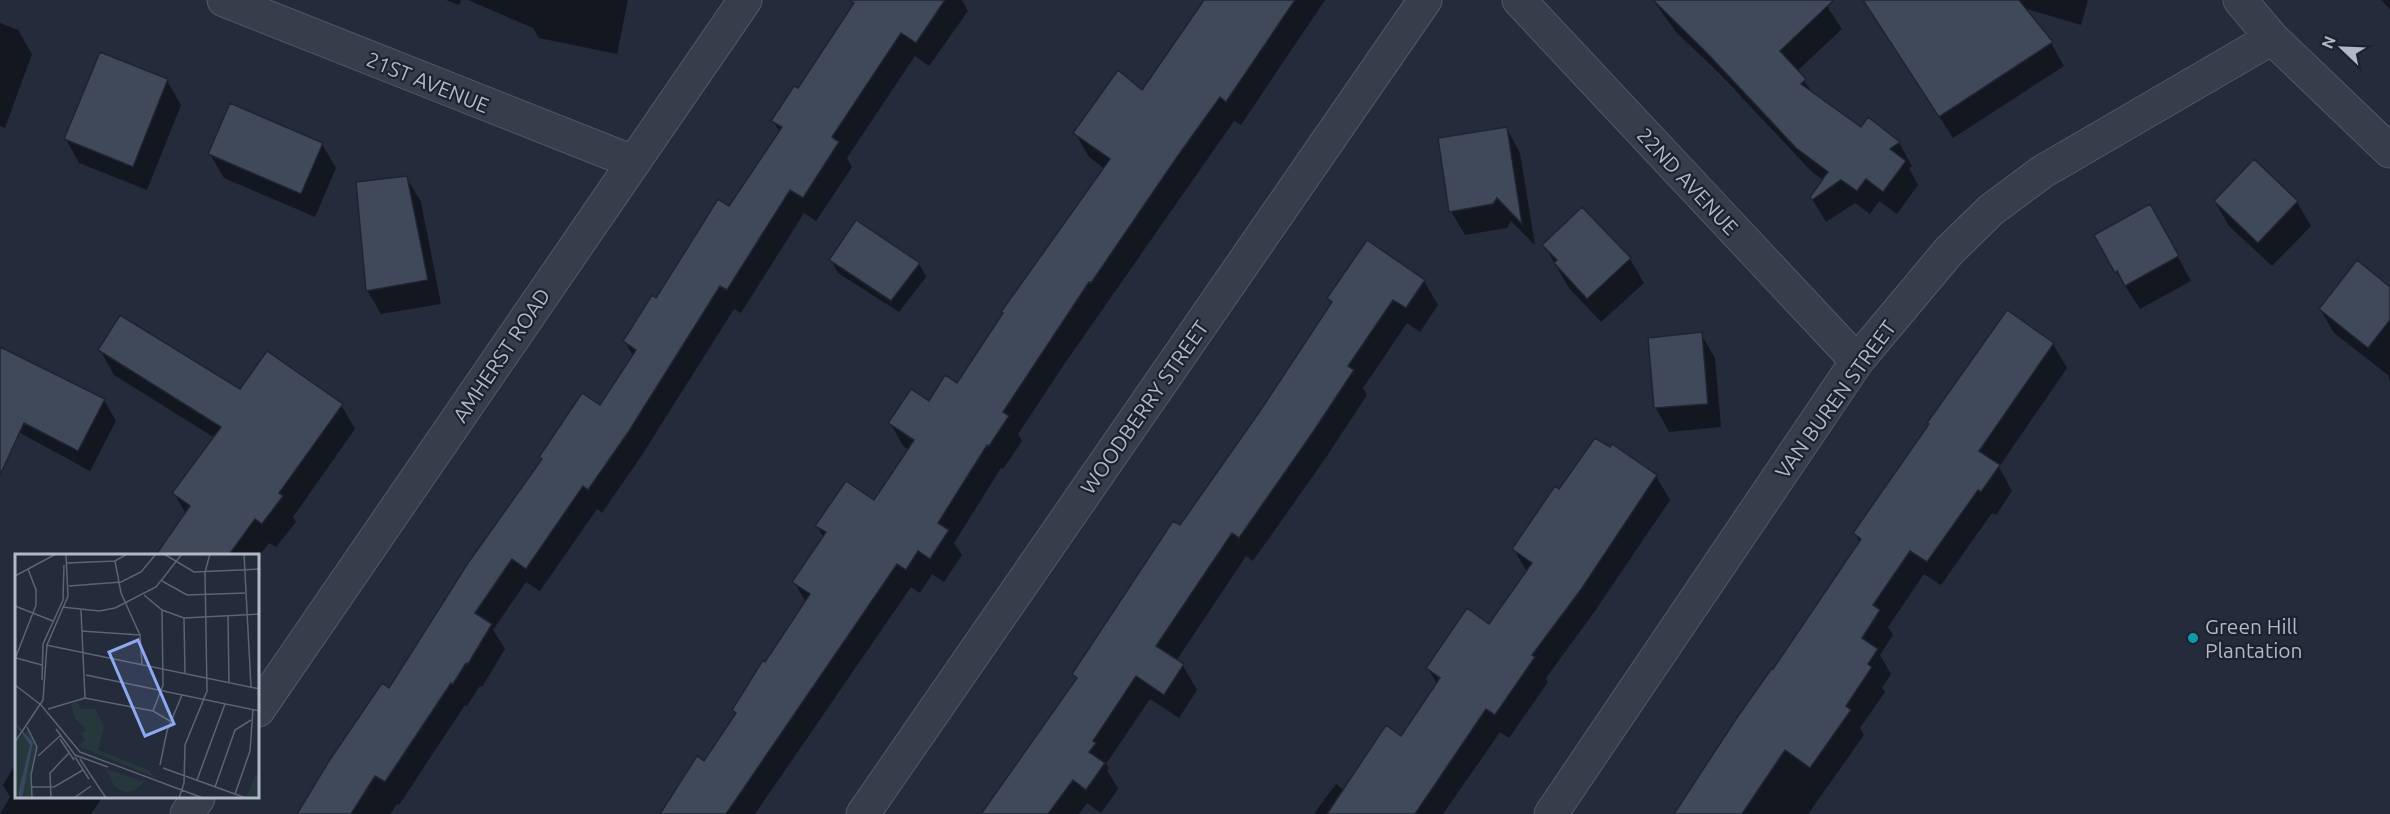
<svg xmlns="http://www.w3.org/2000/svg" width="2390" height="814" font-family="Ubuntu,sans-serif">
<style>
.shadow{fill:#0007}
.building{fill:#404959;stroke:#1f2431;stroke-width:1.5}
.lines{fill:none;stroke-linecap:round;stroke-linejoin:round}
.minor-casing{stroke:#535865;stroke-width:35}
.minor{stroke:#373d4a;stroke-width:33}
.culture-dot{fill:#0f9aa8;stroke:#1d222f;stroke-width:2}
.labels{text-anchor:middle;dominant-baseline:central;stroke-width:4.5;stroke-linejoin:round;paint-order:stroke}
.street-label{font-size:21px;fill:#b3b8c6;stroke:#1d222f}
.poi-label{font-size:21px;fill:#b3b8c6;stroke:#1d222f;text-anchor:start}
.inset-road{fill:none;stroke:#5d6372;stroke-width:1.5}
.view{fill:#8ca9f1;fill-opacity:0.15;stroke:#8ca9f1;stroke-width:3}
.inset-edge{fill:none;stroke:#b3b8c6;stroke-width:3}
</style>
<rect width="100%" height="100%" fill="#242b3a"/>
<path class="shadow" d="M 446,0 L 461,0 L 459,5 Z
M 468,0 L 628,0 L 617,54 L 539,38 L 533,28 Z
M 859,0 L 962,0 L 968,11 L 929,66 L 915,56 L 847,158 L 852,167 L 816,221 L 804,213 L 741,313 L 734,309 L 642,455 L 602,513 L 597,509 L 540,591 L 526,582 L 493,630 L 505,649 L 482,687 L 480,686 L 467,706 L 465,705 L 399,805 L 397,804 L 390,814 L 297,814 L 600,408 L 633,356 L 625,341 L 729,208 L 780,132 L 773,121 L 798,91 Z
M 1231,0 L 1325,0 L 1241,125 L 1234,121 L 1063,366 L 1018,434 L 1022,441 L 1003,469 L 1001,468 L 954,543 L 962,555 L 944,582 L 932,574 L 920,593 L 911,587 L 755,814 L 661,814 L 705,763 L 736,715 L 733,710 L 806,602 L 794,582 L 824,538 L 817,526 L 875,502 L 909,450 L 904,447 L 890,423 L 957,385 L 1105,169 L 1089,157 L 1075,133 L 1142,92 Z
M 1653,0 L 1823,0 L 1842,29 L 1797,71 L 1815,96 L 1861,130 L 1868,119 L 1899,143 L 1912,166 L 1909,168 L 1918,185 L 1897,214 L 1879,201 L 1870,214 L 1855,203 L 1826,222 L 1811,197 L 1824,181 L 1811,171 L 1721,75 L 1676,32 Z
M 1940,0 L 2088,0 L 2081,25 L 2024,8 L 2051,43 L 2064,66 L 1953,138 L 1887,35 Z
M 2381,0 L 2390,0 L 2390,9 Z
M 0,23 L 18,30 L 32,54 L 5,128 L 0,126 Z
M 167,81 L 181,105 L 147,190 L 79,163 L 66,139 Z
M 1507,129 L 1520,153 L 1535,245 L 1511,221 L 1507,228 L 1465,235 L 1451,211 Z
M 322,144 L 336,168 L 315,217 L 224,178 L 210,154 Z
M 407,178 L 421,202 L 441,304 L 381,314 L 367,290 Z
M 2215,202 L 2297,202 L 2311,226 L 2272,266 L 2229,226 Z
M 2163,230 L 2191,281 L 2140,309 L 2116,272 Z
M 1544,245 L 1630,259 L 1644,283 L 1601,322 L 1569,288 Z
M 831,260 L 919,264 L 926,277 L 899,312 L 838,273 Z
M 1424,281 L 1438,305 L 1420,332 L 1407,323 L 1363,388 L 1367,395 L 1327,456 L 1253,561 L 1246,556 L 1176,661 L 1183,666 L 1197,690 L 1179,718 L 1150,699 L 1106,764 L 1109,768 L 1107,770 L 1118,789 L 1101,813 L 1087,803 L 1079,814 L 982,814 L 1077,680 L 1074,674 L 1261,412 L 1332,305 L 1328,298 Z
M 2390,288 L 2390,382 L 2388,375 L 2334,333 L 2320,309 Z
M 1701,334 L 1715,358 L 1721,427 L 1669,432 L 1656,408 L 1649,339 Z
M 2053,344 L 2067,368 L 1999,467 L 2012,491 L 1996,515 L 1992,513 L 1941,585 L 1924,574 L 1888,627 L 1893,635 L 1880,655 L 1891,674 L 1882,688 L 1885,692 L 1860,728 L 1864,735 L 1808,814 L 1674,814 L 1737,720 L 1774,671 L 1860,543 L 1855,533 Z
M 100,350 L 240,391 L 341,405 L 355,429 L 293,517 L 296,522 L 276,547 L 269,543 L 258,557 L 156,556 L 186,514 L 174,493 L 215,438 L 114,375 Z
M 0,372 L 104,400 L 116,421 L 90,471 L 0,422 Z
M 1612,446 L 1656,476 L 1670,500 L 1595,611 L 1546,678 L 1548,682 L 1509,738 L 1500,732 L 1443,814 L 1316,814 L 1315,812 L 1336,784 L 1344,790 L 1402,738 L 1438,685 L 1428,669 L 1489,626 L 1527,572 L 1514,549 L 1560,491 Z
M 16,763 L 16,798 L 102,798 L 91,814 L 0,814 L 10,797 L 3,785 Z"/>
<path class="building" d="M 850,0 L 945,0 L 916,43 L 901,33 L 832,137 L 839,142 L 803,198 L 790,190 L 727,290 L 720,286 L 629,431 L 588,490 L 583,486 L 526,569 L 512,559 L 475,613 L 492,624 L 468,664 L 466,663 L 453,684 L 451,683 L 385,782 L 375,776 L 351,814 L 297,814 L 329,761 L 382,683 L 389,688 L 468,563 L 542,459 L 539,457 L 582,393 L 600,405 L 636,350 L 623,341 L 652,295 L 656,298 L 718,199 L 729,206 L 782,127 L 771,121 L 794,86 L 798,88 L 854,3 Z
M 1204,0 L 1295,0 L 1226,102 L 1220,97 L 1177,157 L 1091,283 L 1089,282 L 1003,412 L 1009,416 L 989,446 L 987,445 L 938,523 L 949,530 L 930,559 L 918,551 L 906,570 L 897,564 L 726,814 L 660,814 L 697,756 L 704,761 L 736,713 L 732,710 L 763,660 L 765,662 L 810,594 L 792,582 L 826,532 L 815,526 L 846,481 L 874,500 L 914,440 L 888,423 L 911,389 L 929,401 L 945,375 L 957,383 L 1003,313 L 1001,312 L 1110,159 L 1073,133 L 1118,70 L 1142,90 Z
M 1653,0 L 1834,0 L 1780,51 L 1806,79 L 1801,84 L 1861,127 L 1868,117 L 1900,142 L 1890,149 L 1906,161 L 1883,192 L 1866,179 L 1857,191 L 1841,180 L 1812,200 L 1810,197 L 1828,172 L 1796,148 L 1706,52 Z
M 1863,0 L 2019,0 L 2053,42 L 1939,117 Z
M 100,52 L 168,79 L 133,167 L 64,139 Z
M 230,103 L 323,143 L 301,194 L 208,154 Z
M 1507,127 L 1522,224 L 1497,198 L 1493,204 L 1449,212 L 1438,138 Z
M 2254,159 L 2298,201 L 2258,243 L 2214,201 Z
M 407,176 L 428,280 L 366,291 L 356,182 Z
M 2150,204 L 2179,256 L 2125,286 L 2117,271 L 2115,273 L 2094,235 Z
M 1582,207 L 1631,258 L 1587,299 L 1554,263 L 1557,260 L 1542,245 Z
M 856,220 L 920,263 L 891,301 L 829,260 Z
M 1367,240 L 1425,280 L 1406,308 L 1393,300 L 1348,366 L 1354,370 L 1313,432 L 1239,538 L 1232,533 L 1156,646 L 1184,664 L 1164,695 L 1136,676 L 1093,741 L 1096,743 L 1089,752 L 1105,763 L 1086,790 L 1073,780 L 1048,814 L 981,814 L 1077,678 L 1072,674 L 1173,521 L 1180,525 L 1260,411 L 1332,302 L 1327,298 Z
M 2357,260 L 2390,287 L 2390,320 L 2368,348 L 2319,309 Z
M 2007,310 L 2054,343 L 1979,451 L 2000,465 L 1981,492 L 1978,490 L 1927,562 L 1910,551 L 1873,605 L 1880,610 L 1862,638 L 1878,649 L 1868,664 L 1872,667 L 1846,706 L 1851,710 L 1810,768 L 1785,750 L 1742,814 L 1674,814 L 1736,719 L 1772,668 L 1773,669 L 1861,539 L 1853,533 L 1929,424 L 1927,423 Z
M 120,315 L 240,389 L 267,351 L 343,404 L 279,493 L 283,496 L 262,524 L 255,519 L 228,556 L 155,556 L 190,506 L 172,493 L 221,427 L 98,350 Z
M 1702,332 L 1708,404 L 1654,408 L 1648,338 Z
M 0,347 L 105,399 L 78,451 L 24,423 L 0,475 Z
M 1595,438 L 1610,447 L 1612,444 L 1657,475 L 1582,588 L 1532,655 L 1535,657 L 1495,715 L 1486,709 L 1415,814 L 1327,814 L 1386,725 L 1401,736 L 1440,678 L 1426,668 L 1467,608 L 1489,624 L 1532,563 L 1512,549 L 1555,486 L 1559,489 Z"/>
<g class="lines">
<g class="minor-casing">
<path id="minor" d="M 224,0 L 633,162
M 1519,0 L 1857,361
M 2240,0 L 2272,38 L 2390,151
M 258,710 L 745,0
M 187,814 L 198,798
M 863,814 L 1425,0
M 1551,814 L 1857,361 L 1949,251 L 1991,210 L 2042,172 L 2272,38"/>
</g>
<use href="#minor" class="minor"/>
</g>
<circle class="culture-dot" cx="2193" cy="638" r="6"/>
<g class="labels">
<g class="street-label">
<text transform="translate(428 82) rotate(22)">21ST AVENUE</text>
<text transform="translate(1688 181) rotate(47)">22ND AVENUE</text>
<text transform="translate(501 355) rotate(-56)">AMHERST ROAD</text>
<text transform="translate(1835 399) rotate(-54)">VAN BUREN STREET</text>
<text transform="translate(1144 407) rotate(-55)">WOODBERRY STREET</text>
</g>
<g class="poi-label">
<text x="2205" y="626">Green Hill<tspan x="2205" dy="24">Plantation</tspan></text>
</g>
</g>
<g transform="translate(15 554)">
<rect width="244" height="244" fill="#242b3a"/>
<path d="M 63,148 L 65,155 L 81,155 L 89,173 L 83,196 L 133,216 L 141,224 L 63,192 L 70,186 L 66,179 L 71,176 L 59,163 L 56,150 ZM 12,176 L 22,193 L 15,223 L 16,244 L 1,244 L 0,190 ZM 91,215 L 129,228 L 119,237 L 110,238 L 100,233 ZM 241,219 L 244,223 L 244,244 L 231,244 Z" fill="#27383c"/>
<path d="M 0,169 L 18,188 L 7,244 L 4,244 L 4,236 L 15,191 Z" fill="#3a4762"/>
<path class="inset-road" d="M 149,0 L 179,18 L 245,15M 229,0 L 236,133M 100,7 L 106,39 L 125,81 L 127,111M 52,9 L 100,7 L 112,0M 0,22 L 41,0M 147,27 L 172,41 L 230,39M 54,32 L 106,28 L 126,18 L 141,0M 129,41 L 147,56 L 169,64 L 245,60M 0,52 L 38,67M 47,53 L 84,57 L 100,54 L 141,33 L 167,0M 66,56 L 70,144M 213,62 L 214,129M 169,64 L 170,120M 66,77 L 125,81M 31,91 L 245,135M 1,104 L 27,111M 0,105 L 21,51 L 21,36 L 13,15M 71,121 L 245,157M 27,126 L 28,90 L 48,46 L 49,11M 0,131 L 26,151 L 65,198 L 188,244M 33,155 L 70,144 L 138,157 L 155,167M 138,157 L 148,131 L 147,56M 12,173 L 22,193 L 16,221 L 17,244M 41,175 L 60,201 L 93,213M 45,185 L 59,206M 0,188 L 28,146 L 32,91 L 53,42 L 51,0M 23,202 L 46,181M 60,203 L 74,225M 65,205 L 91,244M 145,211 L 152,177 L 167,141M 148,214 L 231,244M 182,226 L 210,150M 16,233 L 39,233 L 68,216M 200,233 L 220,176 L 236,166M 220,240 L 235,197 L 238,155M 36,244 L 35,219 L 54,199M 59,244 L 76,232M 164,244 L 169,229 L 170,191 L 192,137 L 190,18 L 195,0"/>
<path class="view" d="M 123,86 L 159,170 L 130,182 L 94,98 Z"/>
<rect width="244" height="244" class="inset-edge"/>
</g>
<g transform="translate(2342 48) rotate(293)" stroke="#1d222f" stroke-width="4.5" paint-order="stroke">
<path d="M0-4.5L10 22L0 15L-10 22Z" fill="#b3b8c6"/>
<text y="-9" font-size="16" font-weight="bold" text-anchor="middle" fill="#b3b8c6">N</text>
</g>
</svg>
